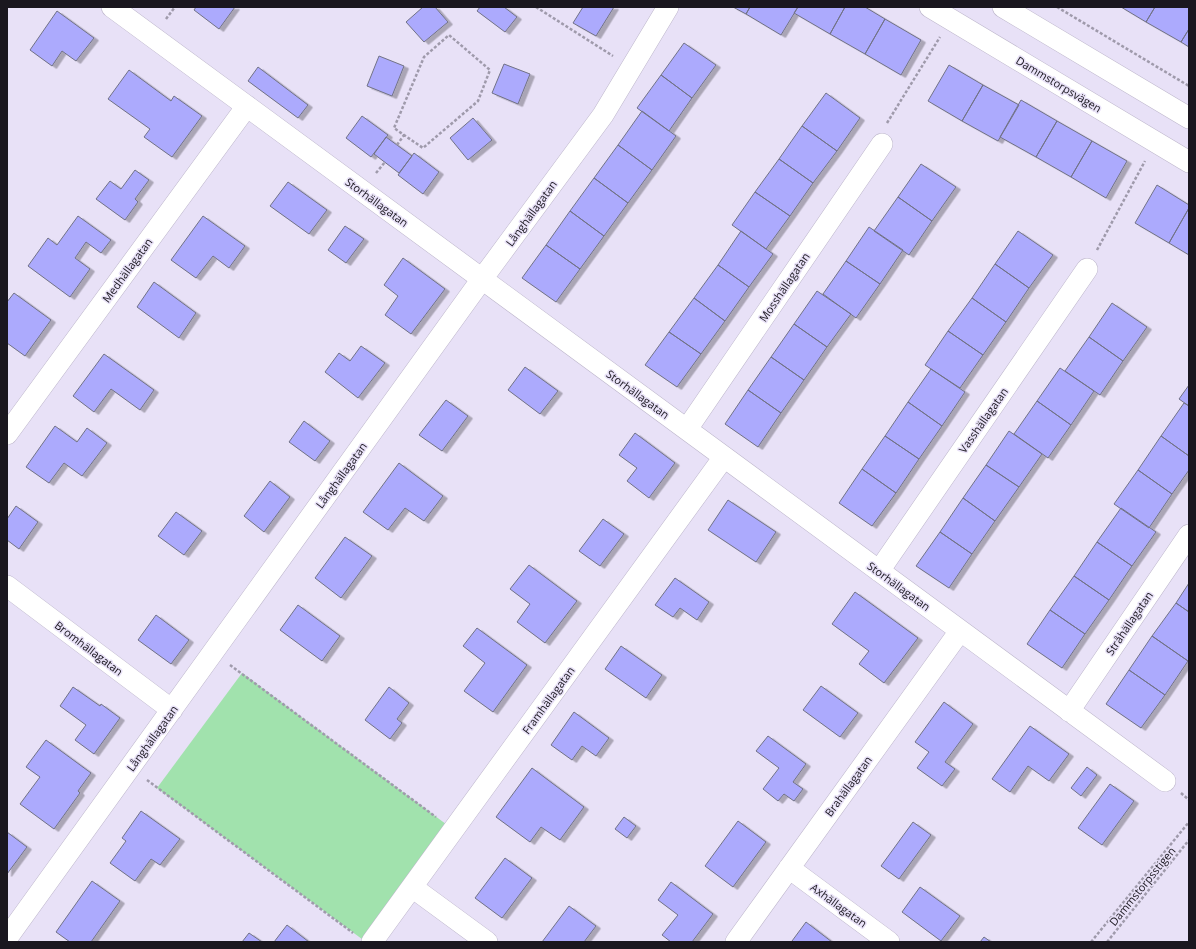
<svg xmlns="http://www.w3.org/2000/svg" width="1196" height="949" font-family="'Open Sans',sans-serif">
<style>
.green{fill:#a1e2ad}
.building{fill:#acaafd;stroke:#717286;filter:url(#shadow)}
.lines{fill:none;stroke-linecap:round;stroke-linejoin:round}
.street-casing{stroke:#bdb6cb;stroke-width:22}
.path{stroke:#9f9aab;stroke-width:2.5;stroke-dasharray:3 2;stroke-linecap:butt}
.street{stroke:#fff;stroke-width:21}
.labels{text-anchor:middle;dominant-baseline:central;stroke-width:3;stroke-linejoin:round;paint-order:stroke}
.street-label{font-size:11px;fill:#1a171f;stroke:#e8e1f7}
</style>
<defs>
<filter id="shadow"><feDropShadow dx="4.5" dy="2.5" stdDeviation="0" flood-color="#0004"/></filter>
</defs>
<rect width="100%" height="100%" fill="#e8e1f7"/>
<path class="green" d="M 242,673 L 454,830 L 366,942 L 157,788 Z"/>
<path class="building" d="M 196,7 L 235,7 L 219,29 L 194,10 Z
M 423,7 L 435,7 L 448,22 L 424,42 L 406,22 Z
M 480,7 L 504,7 L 517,17 L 505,32 L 477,11 Z
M 583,7 L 614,7 L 596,36 L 573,23 Z
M 733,7 L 750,7 L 746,14 Z
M 750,7 L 798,7 L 781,35 L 746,14 Z
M 798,7 L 845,7 L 830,34 L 794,13 Z
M 845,7 L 865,7 L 885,19 L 865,54 L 830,34 Z
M 1121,7 L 1155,7 L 1146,22 Z
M 1155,7 L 1189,7 L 1189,29 L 1181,42 L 1146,22 Z
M 57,11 L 94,38 L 76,61 L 62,51 L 52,66 L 30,50 Z
M 885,19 L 921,40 L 901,75 L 865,54 Z
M 1189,29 L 1189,47 L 1181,42 Z
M 684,43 L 716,65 L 692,98 L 661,75 Z
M 379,56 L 404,66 L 392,96 L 367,86 Z
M 504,64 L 530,74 L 518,104 L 492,93 Z
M 949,65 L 983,85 L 962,121 L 928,101 Z
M 258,67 L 308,105 L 298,118 L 248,81 Z
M 129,70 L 171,101 L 174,96 L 202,116 L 172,157 L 144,137 L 150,129 L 108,99 Z
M 661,75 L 692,98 L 669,131 L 637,108 Z
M 983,85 L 1019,105 L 998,141 L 962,121 Z
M 826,93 L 860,118 L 837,151 L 802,126 Z
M 1021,100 L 1057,121 L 1036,157 L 1000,137 Z
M 642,111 L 676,136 L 652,170 L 618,145 Z
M 362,116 L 388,135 L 371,157 L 346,138 Z
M 473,118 L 492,140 L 468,160 L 450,138 Z
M 1057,121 L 1092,141 L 1071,177 L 1036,157 Z
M 802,126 L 837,151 L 813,183 L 779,159 Z
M 386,137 L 412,156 L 399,173 L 374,154 Z
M 1092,141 L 1127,161 L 1106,198 L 1071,177 Z
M 618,145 L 652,170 L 628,203 L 594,178 Z
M 414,153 L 439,172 L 423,194 L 398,175 Z
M 779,159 L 813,183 L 790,216 L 755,192 Z
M 921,164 L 956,187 L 932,221 L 898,197 Z
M 135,170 L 149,180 L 135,199 L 138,202 L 125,220 L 96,199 L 110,181 L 121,189 Z
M 594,178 L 628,203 L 604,236 L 570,211 Z
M 288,182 L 327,210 L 309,234 L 270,206 Z
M 1157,185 L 1189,205 L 1189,208 L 1169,243 L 1135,223 Z
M 755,192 L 790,216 L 766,249 L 732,225 Z
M 898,197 L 932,221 L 909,255 L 874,231 Z
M 1189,208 L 1189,255 L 1169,243 Z
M 570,211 L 604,236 L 580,269 L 546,245 Z
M 78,216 L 111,240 L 101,253 L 86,242 L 75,258 L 90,269 L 70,297 L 28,266 L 48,238 L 57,245 Z
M 203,216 L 245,246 L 229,268 L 213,256 L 196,278 L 171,260 Z
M 345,226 L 364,239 L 346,263 L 328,250 Z
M 869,227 L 903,250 L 880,284 L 846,261 Z
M 741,231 L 773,254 L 749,287 L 718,265 Z
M 1018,231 L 1053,255 L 1029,288 L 995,264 Z
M 546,245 L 580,269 L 556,302 L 522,278 Z
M 403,258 L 445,289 L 411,334 L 385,315 L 398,296 L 384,285 Z
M 846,261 L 880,284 L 856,318 L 823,294 Z
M 995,264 L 1029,288 L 1006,322 L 972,298 Z
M 718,265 L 749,287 L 725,321 L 694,298 Z
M 154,282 L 196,313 L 179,338 L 137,307 Z
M 817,291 L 851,314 L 827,347 L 794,324 Z
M 14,293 L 51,320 L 25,356 L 7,343 L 7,302 Z
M 694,298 L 725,321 L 701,354 L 669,332 Z
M 972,298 L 1006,322 L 983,355 L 948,331 Z
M 1112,303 L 1147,327 L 1123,361 L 1089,337 Z
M 794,324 L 827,347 L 804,380 L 771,357 Z
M 948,331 L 983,355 L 960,388 L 925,365 Z
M 669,332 L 701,354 L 677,387 L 645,365 Z
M 1089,337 L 1123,361 L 1100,395 L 1065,371 Z
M 361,346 L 385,363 L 358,398 L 325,372 L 339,353 L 350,361 Z
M 104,354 L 154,390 L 140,410 L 111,389 L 94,412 L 73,396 Z
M 771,357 L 804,380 L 781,413 L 748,390 Z
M 525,367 L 558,391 L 540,414 L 508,390 Z
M 1060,368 L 1094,391 L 1071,425 L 1037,401 Z
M 931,369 L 965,392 L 942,426 L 908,402 Z
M 1189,385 L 1189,406 L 1179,399 Z
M 748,390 L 781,413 L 758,447 L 725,424 Z
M 446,400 L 468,416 L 442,451 L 419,435 Z
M 1037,401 L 1071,425 L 1048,458 L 1014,434 Z
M 908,402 L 942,426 L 919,459 L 885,436 Z
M 1184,403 L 1189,406 L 1189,456 L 1161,436 Z
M 304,421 L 330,441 L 315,461 L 289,442 Z
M 55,426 L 77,442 L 87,428 L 107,443 L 82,476 L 64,463 L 49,483 L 26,467 Z
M 1009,431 L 1042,454 L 1019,487 L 986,465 Z
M 635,433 L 675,463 L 649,498 L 627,481 L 637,468 L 619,455 Z
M 885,436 L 919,459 L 896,493 L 862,469 Z
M 1161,436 L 1189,456 L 1189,470 L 1172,494 L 1138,470 Z
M 399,463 L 443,496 L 424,521 L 405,508 L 388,530 L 363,512 Z
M 986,465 L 1019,487 L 995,521 L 963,498 Z
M 862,469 L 896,493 L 872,526 L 839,503 Z
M 1138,470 L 1172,494 L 1149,528 L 1114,504 Z
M 270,481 L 290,497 L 264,532 L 244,516 Z
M 963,498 L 995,521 L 972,554 L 940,532 Z
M 728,500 L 776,532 L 756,562 L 708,530 Z
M 16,506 L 38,522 L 19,549 L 7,540 L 7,519 Z
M 1121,508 L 1156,532 L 1132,566 L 1097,542 Z
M 176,512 L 202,531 L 184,555 L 158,536 Z
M 603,519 L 624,534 L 600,566 L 579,551 Z
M 940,532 L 972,554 L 949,588 L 916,566 Z
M 345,537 L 372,556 L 341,598 L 315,578 Z
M 1097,542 L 1132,566 L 1109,600 L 1074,576 Z
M 529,565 L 577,601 L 545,643 L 517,622 L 530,604 L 510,589 Z
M 1074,576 L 1109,600 L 1085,634 L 1050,610 Z
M 675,578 L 709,602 L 697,620 L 680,608 L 673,617 L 655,605 Z
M 1189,583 L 1189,612 L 1176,603 Z
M 855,592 L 918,638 L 884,683 L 859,664 L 869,651 L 832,624 Z
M 1176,603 L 1189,612 L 1189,659 L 1188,661 L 1152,636 Z
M 298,605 L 340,636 L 322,661 L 280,630 Z
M 1050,610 L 1085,634 L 1062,668 L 1027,644 Z
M 156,615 L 189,640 L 171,664 L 138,640 Z
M 477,628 L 527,665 L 493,712 L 464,691 L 485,663 L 463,646 Z
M 1152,636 L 1188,661 L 1165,695 L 1129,670 Z
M 621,646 L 662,675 L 646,698 L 605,669 Z
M 1129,670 L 1165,695 L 1141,728 L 1106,704 Z
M 821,686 L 858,713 L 840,737 L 803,710 Z
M 73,687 L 100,706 L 101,704 L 120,718 L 94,754 L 75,740 L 86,725 L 60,706 Z
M 389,687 L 409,703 L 397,719 L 402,723 L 390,739 L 365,720 Z
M 944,702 L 973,724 L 945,762 L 955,769 L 942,786 L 917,768 L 929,752 L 915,742 Z
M 574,712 L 609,738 L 596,756 L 582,746 L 572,760 L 551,745 Z
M 1030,726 L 1069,754 L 1049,781 L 1028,766 L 1010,792 L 992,779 Z
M 768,736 L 806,764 L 793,782 L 803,789 L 794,801 L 784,794 L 778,801 L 763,789 L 779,768 L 756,751 Z
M 46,740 L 91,773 L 78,791 L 80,793 L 54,829 L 20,804 L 40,777 L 26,767 Z
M 1087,767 L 1097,775 L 1081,796 L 1071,788 Z
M 532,768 L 584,807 L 560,840 L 541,827 L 530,842 L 496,817 Z
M 1110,784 L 1134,801 L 1102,845 L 1078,828 Z
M 141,811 L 180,839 L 160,865 L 151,859 L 135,881 L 110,863 L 126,841 L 122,838 Z
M 624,817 L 636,826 L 627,838 L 615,829 Z
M 738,821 L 766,842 L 733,887 L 705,866 Z
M 913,822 L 931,835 L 899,879 L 881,866 Z
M 7,832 L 27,847 L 7,874 Z
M 505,858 L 532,878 L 502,918 L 475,898 Z
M 92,881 L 120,901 L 91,942 L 70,942 L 56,932 Z
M 671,882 L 713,914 L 692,942 L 671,942 L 662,935 L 678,915 L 658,900 Z
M 920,887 L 960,916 L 941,941 L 902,912 Z
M 569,906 L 596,926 L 584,942 L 542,942 Z
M 806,922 L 832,942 L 794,942 L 792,941 Z
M 287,925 L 309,942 L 274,942 Z
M 249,933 L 262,942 L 242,942 Z
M 984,937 L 991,942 L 980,942 Z"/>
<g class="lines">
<g class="street-casing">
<path id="street" d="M 112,7 L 1165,781
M 930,7 L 1189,162
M 1003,7 L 1189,118
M 687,429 L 882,144
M 7,434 L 247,106
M 879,571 L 1087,269
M 7,586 L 172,710
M 1069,711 L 1189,535
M 789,868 L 889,942
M 412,887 L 487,942
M 7,938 L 482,279 L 603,115 L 668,7
M 372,942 L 724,457
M 736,942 L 960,631"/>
</g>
<path class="path" d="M 536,7 L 613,56
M 1057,7 L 1189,86
M 166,19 L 175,7
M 887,123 L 940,37
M 397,145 L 404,135 L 394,128 L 424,57 L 449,35 L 490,70 L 478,101 L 423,148 L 404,135
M 376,173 L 385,162
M 1097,250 L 1145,161
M 230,665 L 436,817
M 147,780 L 353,933
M 1181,793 L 1189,800
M 1091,942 L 1189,822
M 1107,942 L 1189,840"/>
<use href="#street" class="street"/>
</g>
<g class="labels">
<g class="street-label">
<text transform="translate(1059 84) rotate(31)">Dammstorpsvägen</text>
<text transform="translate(377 202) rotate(36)">Storhällagatan</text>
<text transform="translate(531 213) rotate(-54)">Långhällagatan</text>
<text transform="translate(127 270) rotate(-54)">Medhällagatan</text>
<text transform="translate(784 287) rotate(-56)">Mosshällagatan</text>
<text transform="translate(638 394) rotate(36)">Storhällagatan</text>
<text transform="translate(983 420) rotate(-55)">Vasshällagatan</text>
<text transform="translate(341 475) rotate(-54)">Långhällagatan</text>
<text transform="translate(899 586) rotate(36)">Storhällagatan</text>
<text transform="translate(1129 623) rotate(-56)">Stråhällagatan</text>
<text transform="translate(89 648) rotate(37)">Bromhällagatan</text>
<text transform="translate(548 700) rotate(-54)">Framhällagatan</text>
<text transform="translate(152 738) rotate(-54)">Långhällagatan</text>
<text transform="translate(848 786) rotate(-54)">Brahällagatan</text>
<text transform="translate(1142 886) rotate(-51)">Dammstorpsstigen</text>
<text transform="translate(839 905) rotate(36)">Axhällagatan</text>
</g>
</g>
<rect width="1196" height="949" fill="none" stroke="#1a171f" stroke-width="16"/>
</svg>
